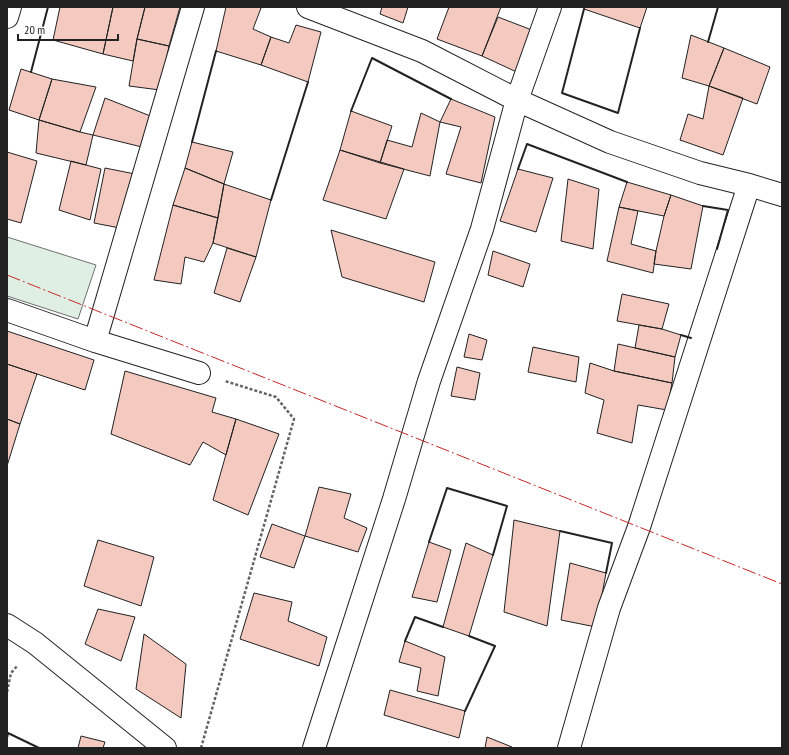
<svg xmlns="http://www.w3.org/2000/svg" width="789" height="755" font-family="'PT Sans Narrow',sans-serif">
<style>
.green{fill:#e0efe3;stroke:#6f6f6f}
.building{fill:#f3c9c0;stroke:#222}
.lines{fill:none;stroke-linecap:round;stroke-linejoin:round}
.minor-casing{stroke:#222;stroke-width:24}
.path{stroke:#646464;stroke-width:2.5;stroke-dasharray:3 2;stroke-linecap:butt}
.minor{stroke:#fff;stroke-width:22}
.wall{stroke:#222;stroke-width:2}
.power{stroke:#c62828;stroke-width:1;stroke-dasharray:14 3 2 3;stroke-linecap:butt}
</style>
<rect width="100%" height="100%" fill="#fff"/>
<path class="green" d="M 7,237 L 96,265 L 78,319 L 7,296 Z"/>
<path class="building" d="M 60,7 L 113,7 L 103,54 L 53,40 Z
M 113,7 L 145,7 L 137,39 L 133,61 L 103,54 Z
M 145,7 L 180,7 L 169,46 L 137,39 Z
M 226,7 L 258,7 L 261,8 L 253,29 L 271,37 L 261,65 L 216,51 Z
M 382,7 L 408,7 L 403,23 L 380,14 Z
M 449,7 L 501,7 L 482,56 L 437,39 Z
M 584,7 L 647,7 L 640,28 L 584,9 Z
M 498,17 L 537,32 L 521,74 L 482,56 Z
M 296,25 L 321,32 L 308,82 L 261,65 L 271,37 L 289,43 Z
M 691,35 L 724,48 L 709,86 L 682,78 Z
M 137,39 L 169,46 L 160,90 L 129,86 Z
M 724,48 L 770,67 L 757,104 L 709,86 Z
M 21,69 L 52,79 L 39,120 L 9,110 Z
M 52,79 L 96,87 L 80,132 L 39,120 Z
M 709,86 L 743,98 L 723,155 L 680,140 L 688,114 L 703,119 Z
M 105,98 L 158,119 L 146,148 L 93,135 Z
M 451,99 L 495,117 L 481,183 L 446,174 L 461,127 L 440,122 Z
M 351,111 L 392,126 L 380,163 L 340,150 Z
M 421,113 L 440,122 L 430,176 L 380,163 L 387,140 L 412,147 Z
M 39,120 L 80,132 L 93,135 L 86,165 L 36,153 Z
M 192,142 L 233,152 L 224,184 L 185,168 Z
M 340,150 L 404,169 L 386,219 L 323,200 Z
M 7,152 L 37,161 L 21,223 L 7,219 Z
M 71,161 L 101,169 L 90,220 L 59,210 Z
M 105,168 L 135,174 L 125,229 L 94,223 Z
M 185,168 L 224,184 L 218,218 L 173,205 Z
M 518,169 L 553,178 L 536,232 L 500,221 Z
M 568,179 L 599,189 L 593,249 L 561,241 Z
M 627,182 L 671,195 L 664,216 L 619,207 Z
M 224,184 L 271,200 L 256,257 L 213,243 Z
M 671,195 L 703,206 L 691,269 L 654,264 L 656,251 L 664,216 Z
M 173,205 L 218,218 L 213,243 L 204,262 L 185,257 L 181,284 L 154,280 Z
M 619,207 L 638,211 L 631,244 L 656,251 L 653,273 L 607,261 Z
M 331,230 L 435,262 L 424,302 L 342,277 Z
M 227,248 L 256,257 L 240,302 L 214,293 Z
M 493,251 L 530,264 L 523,287 L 488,275 Z
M 622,294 L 669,304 L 662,329 L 617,321 Z
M 639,325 L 662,329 L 681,335 L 675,357 L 635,348 Z
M 7,331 L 94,360 L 85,390 L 7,364 Z
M 469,334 L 487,340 L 482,360 L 464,357 Z
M 618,344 L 675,357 L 672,383 L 614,371 Z
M 533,347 L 579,357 L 576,382 L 528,372 Z
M 590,363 L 614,371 L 672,383 L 667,410 L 638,405 L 632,443 L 597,433 L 604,400 L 585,393 Z
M 7,364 L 37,374 L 20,424 L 7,419 Z
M 457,367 L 480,373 L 475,400 L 451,396 Z
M 125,371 L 216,398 L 212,412 L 236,419 L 226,455 L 203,442 L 190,465 L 111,434 Z
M 7,419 L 20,424 L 7,466 Z
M 236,419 L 279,434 L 248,515 L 213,500 Z
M 319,487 L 351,494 L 344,518 L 367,528 L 358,552 L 305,536 Z
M 514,520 L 560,531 L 547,626 L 504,612 Z
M 272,524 L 305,536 L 294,568 L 260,557 Z
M 98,540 L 154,557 L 141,606 L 84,586 Z
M 429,542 L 451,550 L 437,602 L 412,597 Z
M 466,543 L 493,555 L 469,636 L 443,627 Z
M 570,563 L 606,573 L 596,627 L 561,620 Z
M 254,593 L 292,602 L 288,621 L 327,637 L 319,666 L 240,639 Z
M 98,609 L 135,617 L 121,661 L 85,644 Z
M 144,634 L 186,664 L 181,718 L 136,689 Z
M 405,641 L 445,657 L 438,696 L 417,691 L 421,668 L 399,662 Z
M 390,690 L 465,711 L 459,738 L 384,715 Z
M 81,736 L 105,742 L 103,748 L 78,748 Z
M 487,737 L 512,747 L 512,748 L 485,748 Z"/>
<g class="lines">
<g class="minor-casing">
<path id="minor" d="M 308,7 L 422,51 L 517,100 L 610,142 L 700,173 L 749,185 L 782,195
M 7,17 L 10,7
M 7,310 L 95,341 L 193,7
M 95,341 L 199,373
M 7,625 L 35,643 L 165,748
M 314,748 L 394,499 L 429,381 L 482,229 L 517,100 L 550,7
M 569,748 L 609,608 L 639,527 L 749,185"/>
</g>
<path class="path" d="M 7,692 L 11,673 L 18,665
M 201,748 L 294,419 L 276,397 L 225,381"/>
<use href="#minor" class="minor"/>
<path class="wall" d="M 584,9 L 562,93 L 618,113 L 640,28
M 708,42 L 718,7
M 31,72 L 48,7
M 351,111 L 372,58 L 451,99
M 192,142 L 216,51
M 518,169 L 527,144 L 627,182
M 271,200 L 308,82
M 703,206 L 728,210 L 717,249
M 681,335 L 691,338
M 560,531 L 612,543 L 606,573
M 429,542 L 447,488 L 507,506 L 493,555
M 405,641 L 415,617 L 443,627
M 465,711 L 495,646 L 469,636
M 7,738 L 8,733 L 39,748"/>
<path class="power" d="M 7,275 L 782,584"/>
</g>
<rect width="789" height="755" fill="none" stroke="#222222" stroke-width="16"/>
<path d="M18 34v6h100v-6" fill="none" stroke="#222222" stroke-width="2"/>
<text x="24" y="34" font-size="12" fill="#222222" stroke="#ffffff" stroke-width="3" paint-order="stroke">20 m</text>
</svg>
